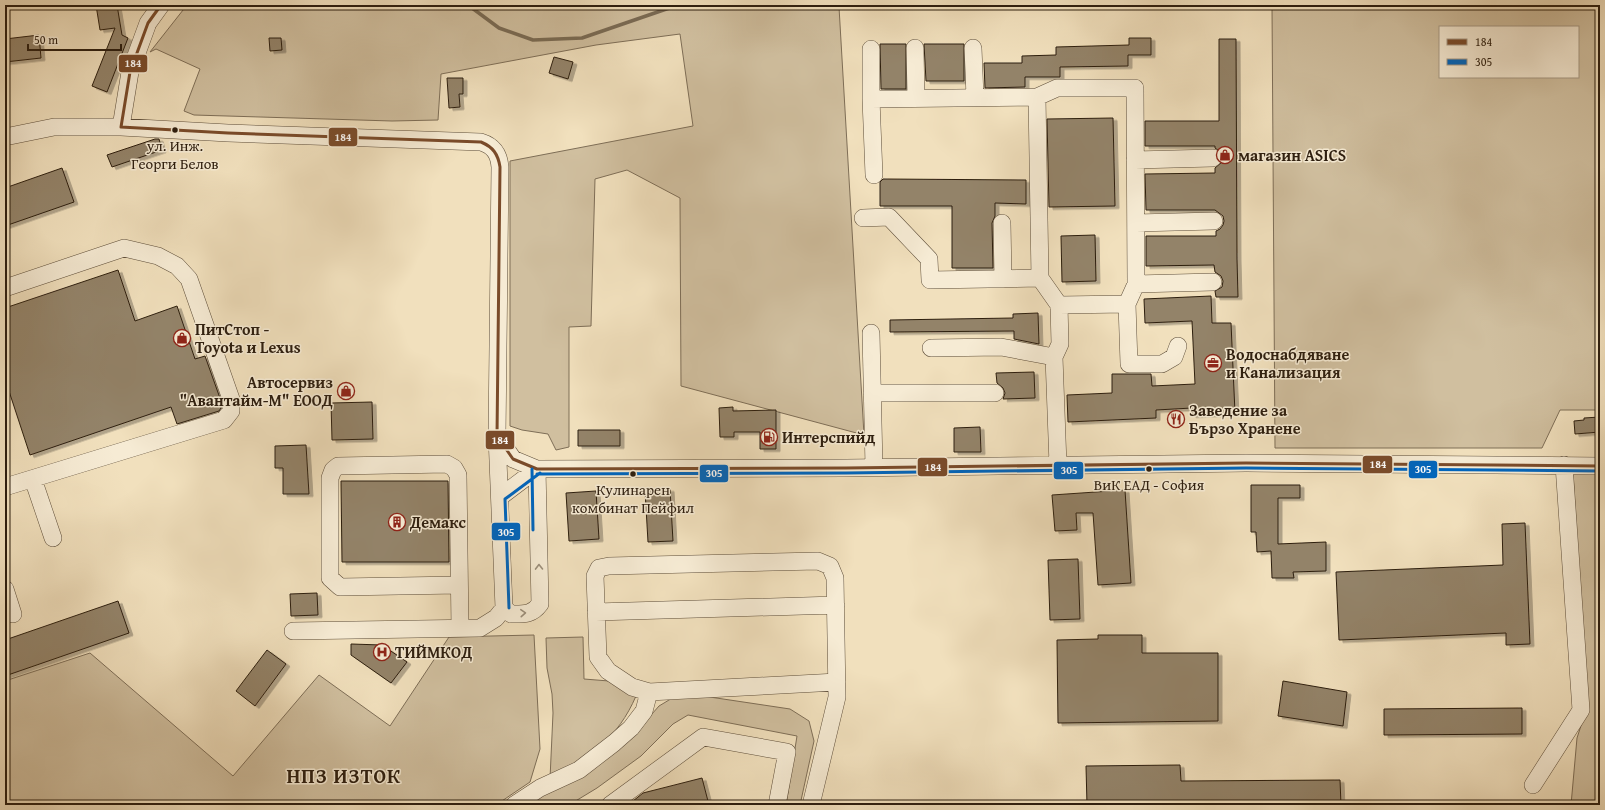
<svg xmlns="http://www.w3.org/2000/svg" width="1605" height="810" font-family="'Gentium Book Plus',serif">
<style>
.green{fill:#d0bf9f;stroke:#7e6e57;fill-rule:evenodd}
.lines{fill:none;stroke-linecap:round;stroke-linejoin:round}
.stream{stroke:#7a6b54;stroke-width:3.5}
.building{fill:#938369;stroke:#2d1e0f;filter:url(#shadow)}
.minor-casing{stroke:#5e4e3a;stroke-width:18}
.minor{stroke:#f6ebd4;stroke-width:17}
.bus-1-casing{stroke:#f6ebd4;stroke-width:6}
.bus-2-casing{stroke:#f6ebd4;stroke-width:6}
.bus-1{stroke:#7a4b2a;stroke-width:3}
.bus-2{stroke:#0065bd;stroke-width:3}
.oneway{stroke:#9c8f7b}
.bus-dot{fill:#2d1e0f;stroke:#f6ebd4;stroke-width:1.5}
.labels{text-anchor:middle;dominant-baseline:central;stroke-width:3;stroke-linejoin:round;paint-order:stroke}
.bus-label{font-size:15px;fill:#2d1e0f;stroke:#f6ebd4}
.poi-label{font-size:16px;font-weight:bold;fill:#2d1e0f;stroke:#f6ebd4;text-anchor:start}
.district-label{font-size:20px;font-weight:bold;letter-spacing:1px;fill:#2d1e0f;stroke:#f6ebd4}
.line-badge{stroke:#f6ebd4;stroke-width:1.5}
.badge-label{font-size:11px;text-anchor:middle;font-weight:bold;fill:#fff}
</style>
<defs>
<filter id="shadow"><feDropShadow dx="4" dy="2.5" stdDeviation="0" flood-color="#0004"/></filter>
</defs>
<rect width="100%" height="100%" fill="#f1e0bd"/>
<filter id="stains"><feTurbulence type="fractalNoise" baseFrequency=".005" numOctaves="4"/><feColorMatrix values="0 0 0 0 .2 0 0 0 0 .09 0 0 0 0 .02 0 0 0 .5 -.17"/></filter>
<radialGradient id="worn" r=".72"><stop offset=".6" stop-color="#630" stop-opacity="0"/><stop offset="1" stop-color="#630" stop-opacity=".3"/></radialGradient>
<path class="green" d="M 187,5 L 1600,5 L 1600,410 L 1560,410 L 1542,448 L 1275,448 L 1272,7 L 839,7 L 864,435 L 681,386 L 680,198 L 627,170 L 595,179 L 591,326 L 569,327 L 569,447 L 556,450 L 548,434 L 522,430 L 510,426 L 510,161 L 693,126 L 680,34 L 596,45 L 441,74 L 438,120 L 392,121 L 194,115 L 184,111 L 200,69 L 156,49 L 150,52 ZM 1440,27 L 1578,27 L 1578,77 L 1440,77 Z
M 1573,473 L 1600,474 L 1600,805 L 1571,805 L 1577,738 L 1587,707 Z
M 534,635 L 540,749 L 530,782 L 496,805 L 5,805 L 5,681 L 90,653 L 233,776 L 319,675 L 390,726 L 449,637 Z
M 583,637 L 584,679 L 609,681 L 636,696 C 618,738 589,759 550,779 L 553,713 L 552,694 L 547,668 L 546,638 Z
M 703,696 L 790,709 L 809,721 L 814,741 L 800,805 L 786,805 L 797,736 L 688,715 L 673,724 L 641,756 L 597,788 L 569,805 L 528,805 L 630,739 L 659,706 L 674,697 Z"/>
<g class="lines">
<path class="stream" d="M 468,5 L 499,28 L 533,40 L 582,38 L 678,5"/>
</g>
<path class="building" d="M 96,5 L 117,5 L 122,35 L 128,38 L 107,92 L 92,86 L 115,28 L 100,30 Z
M 39,35 L 41,58 L 5,62 L 5,39 Z
M 269,38 L 281,38 L 282,50 L 270,51 Z
M 1129,38 L 1151,38 L 1151,55 L 1128,55 L 1128,66 L 1060,67 L 1060,77 L 1025,77 L 1025,87 L 985,88 L 984,63 L 1022,63 L 1022,56 L 1056,55 L 1056,47 L 1129,45 Z
M 1219,39 L 1236,39 L 1237,259 L 1238,297 L 1216,297 L 1215,291 L 1222,287 L 1223,281 L 1221,276 L 1215,272 L 1214,265 L 1146,266 L 1146,236 L 1216,236 L 1216,231 L 1220,229 L 1223,225 L 1224,221 L 1223,216 L 1215,210 L 1146,210 L 1145,174 L 1215,173 L 1215,168 L 1222,162 L 1223,158 L 1222,153 L 1215,148 L 1215,146 L 1145,146 L 1145,121 L 1219,121 Z
M 880,44 L 906,44 L 906,89 L 881,89 Z
M 924,44 L 964,44 L 964,81 L 926,81 Z
M 554,57 L 573,62 L 568,79 L 549,73 Z
M 447,78 L 463,78 L 463,94 L 459,94 L 460,107 L 449,108 Z
M 1113,118 L 1115,206 L 1049,207 L 1047,119 Z
M 155,139 L 159,139 L 162,150 L 112,167 L 107,155 Z
M 62,168 L 74,202 L 5,226 L 5,188 Z
M 883,179 L 1026,180 L 1026,204 L 995,203 L 995,216 L 992,223 L 993,268 L 952,268 L 952,206 L 880,206 L 880,182 Z
M 1095,235 L 1096,281 L 1062,282 L 1061,236 Z
M 118,270 L 135,321 L 177,306 L 195,359 L 205,356 L 221,401 L 221,408 L 219,411 L 177,424 L 171,407 L 30,455 L 5,379 L 5,308 Z
M 1211,296 L 1212,323 L 1231,323 L 1235,413 L 1192,415 L 1192,408 L 1156,410 L 1156,418 L 1068,422 L 1067,395 L 1112,393 L 1112,374 L 1151,374 L 1152,386 L 1195,384 L 1192,321 L 1145,323 L 1144,299 Z
M 1038,313 L 1039,344 L 1014,339 L 1014,331 L 890,332 L 890,320 L 1013,318 L 1013,314 Z
M 1034,372 L 1035,398 L 1003,399 L 1005,393 L 1003,388 L 997,383 L 996,373 Z
M 372,402 L 373,439 L 332,440 L 331,403 Z
M 733,407 L 733,411 L 776,410 L 776,449 L 760,449 L 760,432 L 734,432 L 734,437 L 720,437 L 719,408 Z
M 1600,417 L 1600,432 L 1575,434 L 1574,421 L 1584,420 L 1584,418 Z
M 980,427 L 981,452 L 954,452 L 954,428 Z
M 578,430 L 620,430 L 620,446 L 578,446 Z
M 306,445 L 309,494 L 283,494 L 283,468 L 275,468 L 275,446 Z
M 341,481 L 448,481 L 449,562 L 342,562 Z
M 1251,485 L 1300,485 L 1300,498 L 1278,498 L 1278,544 L 1326,542 L 1326,571 L 1293,572 L 1294,578 L 1272,578 L 1271,551 L 1257,552 L 1256,532 L 1251,532 Z
M 670,489 L 673,541 L 648,542 L 645,490 Z
M 1125,490 L 1131,583 L 1098,585 L 1093,513 L 1076,513 L 1077,530 L 1055,531 L 1052,495 Z
M 596,491 L 599,539 L 569,541 L 566,493 Z
M 1525,523 L 1530,644 L 1506,645 L 1506,633 L 1339,640 L 1336,572 L 1503,565 L 1502,524 Z
M 1078,559 L 1080,619 L 1050,620 L 1048,560 Z
M 317,593 L 318,615 L 291,616 L 290,594 Z
M 118,601 L 129,633 L 5,676 L 5,640 Z
M 1098,635 L 1142,635 L 1142,653 L 1218,653 L 1218,721 L 1058,723 L 1057,640 L 1098,639 Z
M 351,644 L 382,645 L 407,662 L 391,683 L 351,655 Z
M 267,650 L 286,664 L 255,706 L 236,691 Z
M 1283,681 L 1347,692 L 1343,726 L 1278,716 Z
M 1522,708 L 1522,734 L 1384,735 L 1384,709 Z
M 1180,765 L 1181,781 L 1340,780 L 1341,805 L 1087,805 L 1086,766 Z
M 702,778 L 709,805 L 634,805 L 633,801 L 643,793 Z"/>
<g class="lines">
<g class="minor-casing">
<path id="minor" d="M 915,48 L 916,98
M 973,48 L 975,97
M 871,49 L 871,99
M 1037,97 L 1057,88 L 1135,88 L 1136,284 L 1127,304 L 1059,305
M 121,127 L 130,72 L 148,23 L 161,5
M 5,137 L 54,127 L 121,127 L 228,133 L 481,142 C 494,146 499,154 500,167 L 497,436 L 513,459 L 537,469 L 846,468 L 1246,463 L 1600,466
M 1135,160 L 1213,158
M 874,175 L 871,99 L 1037,97 L 1040,278 L 1059,305 L 1060,344 L 1054,357 L 1058,465
M 863,218 L 889,217 L 929,259 L 930,280 L 1040,278
M 1002,223 L 1003,279
M 1136,223 L 1214,221
M 1136,284 L 1213,282
M 5,288 L 124,248 L 158,256 L 177,266 L 189,279 L 231,399 L 231,411 L 224,420 L 5,487
M 1127,304 L 1129,364 L 1162,364 L 1174,357 L 1178,346
M 871,333 L 874,467
M 931,348 L 1001,347 L 1054,357
M 872,393 L 995,393
M 33,479 L 53,538
M 500,497 L 537,469
M 459,585 L 340,587 L 330,578 L 330,478 L 333,470 L 338,466 L 447,464 L 454,468 L 458,475 L 460,628
M 5,589 L 13,614
M 504,608 L 511,614 C 524,614 532,615 540,604 L 537,469
M 596,612 L 836,605
M 293,631 L 480,628 L 496,618 L 504,608 L 497,436
M 1533,785 L 1581,710 L 1564,465
M 514,805 L 540,788 L 579,770 L 614,743 L 631,728 L 644,711 L 649,692
M 610,805 L 703,737 L 787,752 L 777,805
M 811,805 L 837,697 L 835,578 L 830,566 L 818,561 L 609,566 L 599,568 L 595,576 L 598,657 L 608,671 L 632,687 L 649,692 L 837,682"/>
</g>
<use href="#minor" class="minor"/>
<g class="bus-1-casing">
<path id="bus-1" d="M 121,127 L 228,133 L 481,142 C 493,147 498,154 500,167 L 497,436 L 513,459 L 537,469 L 846,468 L 1246,463 L 1600,466
M 121,127 L 130,72 L 148,23 L 161,5"/>
</g>
<g class="bus-2-casing">
<path id="bus-2" d="M 532,469 L 533,530
M 537,474 L 846,473 L 1246,468 L 1600,471
M 509,608 L 505,499 L 540,473"/>
</g>
<use href="#bus-1" class="bus-1"/>
<use href="#bus-2" class="bus-2"/>
</g>
<defs><path id="oneway-chevron" d="M-2-3.5L2.5 0L-2 3.5" fill="none" stroke-width="1.6" stroke-linecap="round" stroke-linejoin="round"/></defs>
<g class="oneway">
<use href="#oneway-chevron" transform="translate(539 567) rotate(-91)"/>
<use href="#oneway-chevron" transform="translate(523 613) rotate(-4)"/>
</g>
<defs>
<g id="shop-ring" transform="scale(0.9)"><circle r="9.5" fill="#f6ebd4" stroke="#8f2418" stroke-width="1.5"/><path d="M-5-2.5h2.3a2.7 3.5 0 0 1 5.4 0H5L5.5 6h-11ZM-1.5-2.5h3a1.5 2.3 0 0 0-3 0Z" fill="#8f2418"/></g>
<g id="office-ring" transform="scale(0.9)"><circle r="9.5" fill="#f6ebd4" stroke="#8f2418" stroke-width="1.5"/><path d="M-6-3h4V-5.5h4V-3h4V5H-6ZM-1-4.5V-3h2v-1.5ZM-6 0V1H6V0Z" fill="#8f2418"/></g>
<g id="restaurant-ring" transform="scale(0.9)"><circle r="9.5" fill="#f6ebd4" stroke="#8f2418" stroke-width="1.5"/><path d="M-5-6h1v4h1v-4h1v4h1v-4h1v5L-1.5 .5V6h-2V.5L-5-1ZM5-6V6H3V1.5H1.5Q1.5-4 5-6Z" fill="#8f2418"/></g>
<g id="fuel-ring" transform="scale(0.9)"><circle r="9.5" fill="#f6ebd4" stroke="#8f2418" stroke-width="1.5"/><path d="M-5.5-6h7V0h2V4h1.3V-2.5L3-4.5l.8-.8L6-3V5H2.5V1h-1V6h-7ZM-4.2-4.7v3.2H.2V-4.7Z" fill="#8f2418"/></g>
<g id="building-ring" transform="scale(0.9)"><circle r="9.5" fill="#f6ebd4" stroke="#8f2418" stroke-width="1.5"/><path d="M-4-6H4V6H1V3H-1V6H-4ZM-2.5-4.3h1.7v1.8h-1.7ZM.8-4.3h1.7v1.8H.8ZM-2.5-1h1.7V.8h-1.7ZM.8-1h1.7V.8H.8Z" fill="#8f2418"/></g>
<g id="hospital-ring" transform="scale(0.9)"><circle r="9.5" fill="#f6ebd4" stroke="#8f2418" stroke-width="1.5"/><path d="M-5-5h3v3.5h4V-5h3V5h-3V1.5h-4V5h-3Z" fill="#8f2418"/></g>
</defs>
<g fill-rule="evenodd">
<use href="#shop-ring" x="1225" y="155"/>
<use href="#shop-ring" x="182" y="338"/>
<use href="#office-ring" x="1213" y="363"/>
<use href="#shop-ring" x="346" y="391"/>
<use href="#restaurant-ring" x="1176" y="419"/>
<use href="#fuel-ring" x="769" y="437"/>
<use href="#building-ring" x="397" y="522"/>
<use href="#hospital-ring" x="382" y="652"/>
</g>
<g class="bus-dot">
<circle cx="175" cy="130" r="3.5"/>
<circle cx="1149" cy="469" r="3.5"/>
<circle cx="633" cy="474" r="3.5"/>
</g>
<g class="labels">
<g class="bus-label">
<text x="175" y="145">ул. Инж.<tspan x="175" dy="18">Георги Белов</tspan></text>
<text x="1149" y="484">ВиК ЕАД - София</text>
<text x="633" y="489">Кулинарен<tspan x="633" dy="18">комбинат Пейфил</tspan></text>
</g>
<g class="poi-label">
<text x="1238" y="155">магазин ASICS</text>
<text x="195" y="329">ПитСтоп -<tspan x="195" dy="18">Toyota и Lexus</tspan></text>
<text x="1226" y="354">Водоснабдяване<tspan x="1226" dy="18">и Канализация</tspan></text>
<text x="333" y="382" text-anchor="end">Автосервиз<tspan x="333" dy="18">"Авантайм-М" ЕООД</tspan></text>
<text x="1189" y="410">Заведение за<tspan x="1189" dy="18">Бързо Хранене</tspan></text>
<text x="782" y="437">Интерспийд</text>
<text x="410" y="522">Демакс</text>
<text x="395" y="652">ТИЙМКОД</text>
</g>
<g class="district-label">
<text x="344" y="775">НПЗ ИЗТОК</text>
</g>
</g>
<g class="line-badge">
<rect x="118" y="54" width="30" height="19" rx="4" fill="#7a4b2a"/>
<rect x="328" y="127" width="30" height="20" rx="4" fill="#7a4b2a"/>
<rect x="485" y="430" width="30" height="20" rx="4" fill="#7a4b2a"/>
<rect x="1362" y="455" width="31" height="19" rx="4" fill="#7a4b2a"/>
<rect x="917" y="457" width="31" height="20" rx="4" fill="#7a4b2a"/>
<rect x="1408" y="460" width="30" height="19" rx="4" fill="#0065bd"/>
<rect x="1053" y="461" width="31" height="19" rx="4" fill="#0065bd"/>
<rect x="699" y="464" width="30" height="19" rx="4" fill="#0065bd"/>
<rect x="491" y="522" width="30" height="19" rx="4" fill="#0065bd"/>
</g>
<g class="badge-label">
<text x="133" y="67">184</text>
<text x="343" y="141">184</text>
<text x="500" y="444">184</text>
<text x="1378" y="468">184</text>
<text x="933" y="471">184</text>
<text x="1423" y="473">305</text>
<text x="1069" y="474">305</text>
<text x="714" y="477">305</text>
<text x="506" y="536">305</text>
</g>
<rect width="1605" height="810" fill="none" stroke="#f1e0bd" stroke-width="20"/>
<rect x="6" y="6" width="1593" height="798" fill="none" stroke="#2d1e0f" stroke-width="2"/>
<rect x="10" y="10" width="1585" height="790" fill="none" stroke="#2d1e0f"/>
<rect x="1439" y="26" width="140" height="52" fill="#f6ebd4" stroke="#a69985"/>
<rect x="1447" y="39" width="20" height="6" fill="#7a4b2a" stroke="#a69985"/>
<text x="1475" y="46" font-size="12" fill="#2d1e0f">184</text>
<rect x="1447" y="59" width="20" height="6" fill="#0065bd" stroke="#a69985"/>
<text x="1475" y="66" font-size="12" fill="#2d1e0f">305</text>
<path d="M28 44v6h93v-6" fill="none" stroke="#2d1e0f" stroke-width="2"/>
<text x="34" y="44" font-size="12" fill="#2d1e0f" stroke="#f6ebd4" stroke-width="3" paint-order="stroke">50 m</text>
<rect width="100%" height="100%" filter="url(#stains)"/>
<rect width="100%" height="100%" fill="url(#worn)"/>
</svg>
